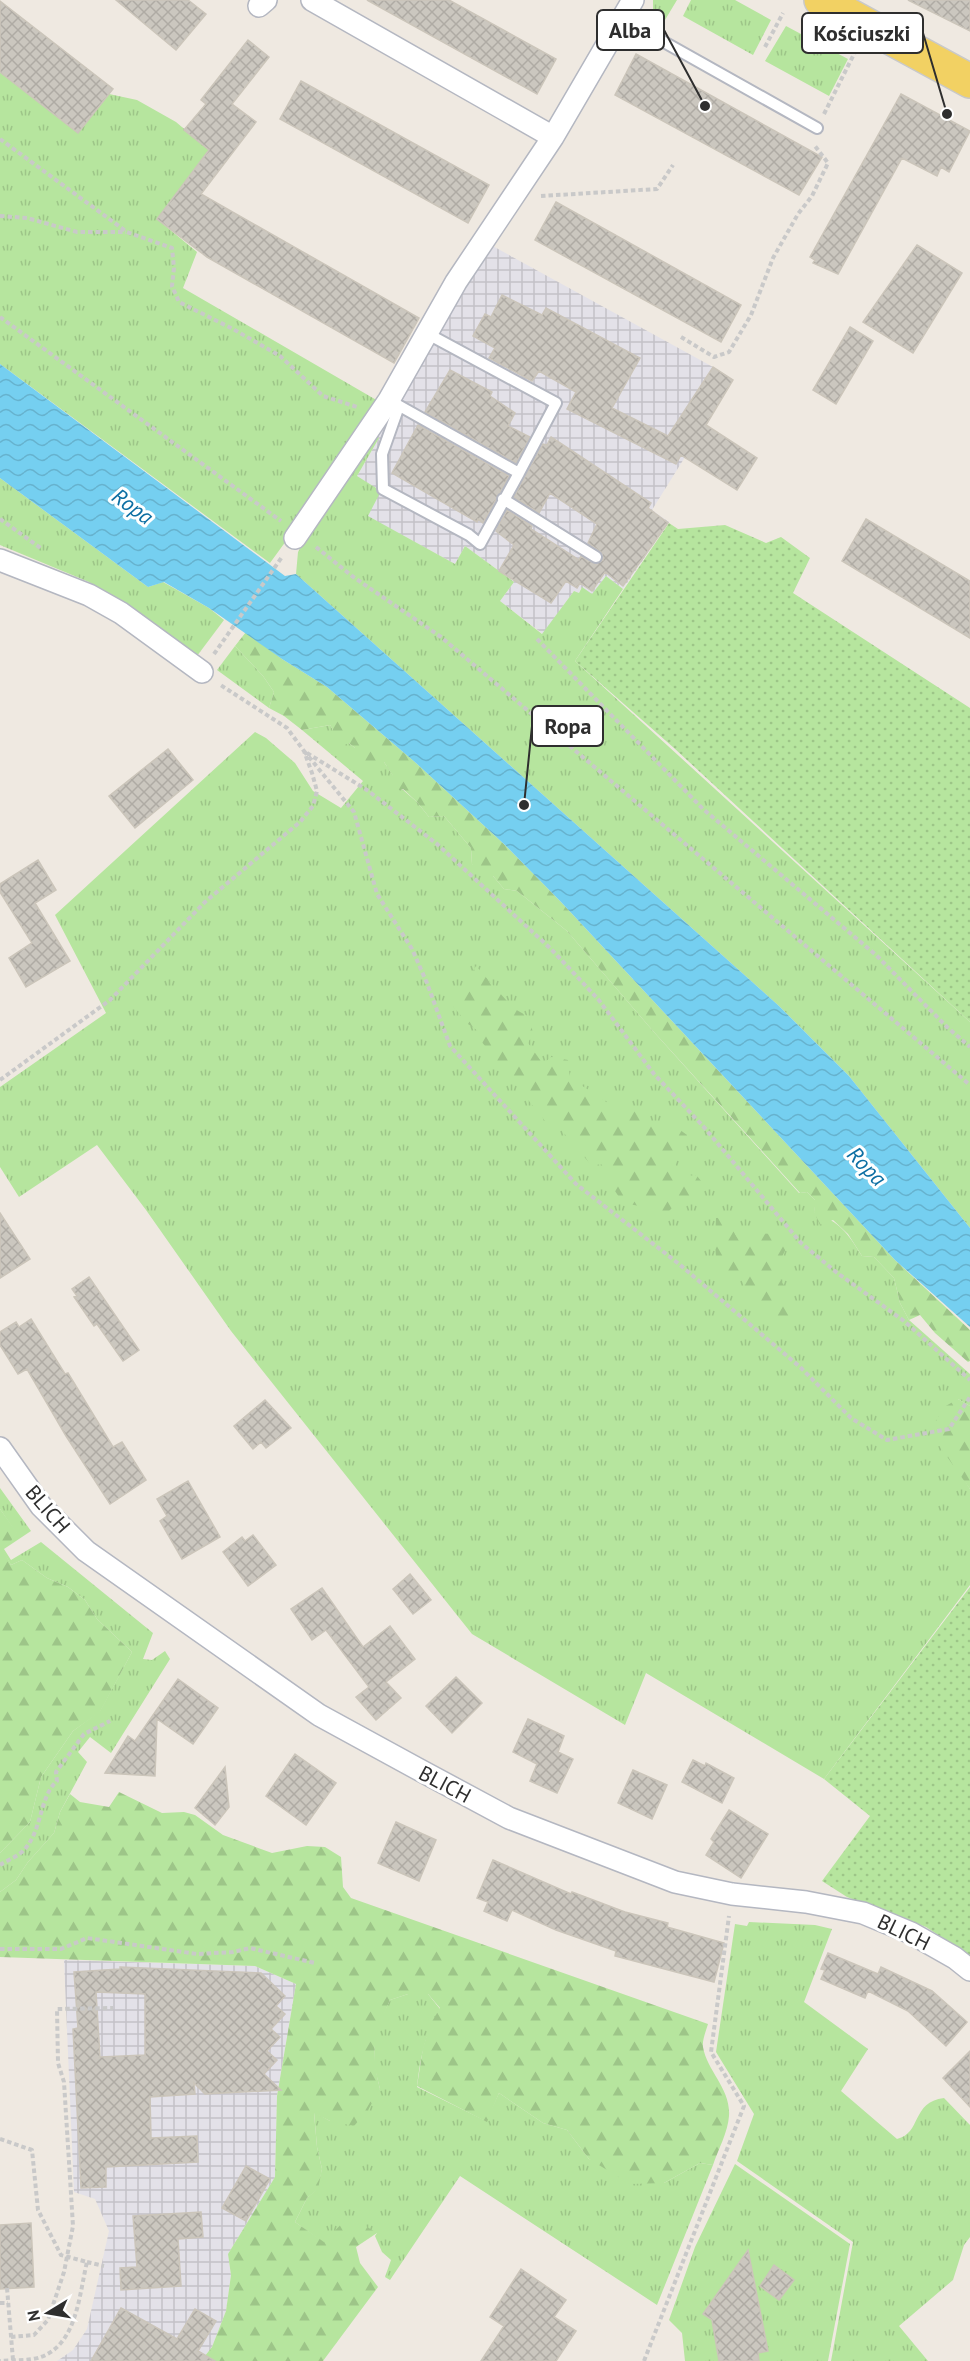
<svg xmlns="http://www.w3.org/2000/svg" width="970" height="2361" font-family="'PT Sans',sans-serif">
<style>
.industrial{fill:url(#industrial-grid)}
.grass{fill:url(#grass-tufts)}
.forest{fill:url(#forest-firs)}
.garden{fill:url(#garden-dots)}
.water{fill:url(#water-waves)}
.building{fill:url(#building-cross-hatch);stroke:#cbc5ba;stroke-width:1.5;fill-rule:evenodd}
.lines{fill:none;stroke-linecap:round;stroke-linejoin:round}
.lane-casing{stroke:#b4b7c1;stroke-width:14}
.street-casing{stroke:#b4b7c1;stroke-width:24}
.primary-casing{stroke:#c9c9c9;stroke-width:36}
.path{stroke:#c9c9c9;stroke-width:4;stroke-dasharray:4.5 3;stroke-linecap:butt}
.lane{stroke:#fff;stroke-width:10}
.street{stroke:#fff;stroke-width:21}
.primary{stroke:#f2d163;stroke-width:33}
.labels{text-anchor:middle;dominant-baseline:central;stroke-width:6;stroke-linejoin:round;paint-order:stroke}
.street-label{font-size:21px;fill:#2e2e2e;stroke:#fff}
.water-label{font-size:22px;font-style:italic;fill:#0d6fa3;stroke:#fff}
.leader{fill:none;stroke:#2e2e2e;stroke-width:2}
.callout-dot{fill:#2e2e2e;stroke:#fff;stroke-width:2}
.callout{fill:#fff;stroke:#2e2e2e;stroke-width:2}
.callout-label{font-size:22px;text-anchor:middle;font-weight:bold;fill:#2e2e2e}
</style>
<defs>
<pattern id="industrial-grid" width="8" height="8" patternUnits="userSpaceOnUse" patternTransform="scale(1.5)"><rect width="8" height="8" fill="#e3e1e8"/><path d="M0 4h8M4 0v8" fill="none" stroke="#c3c1c7"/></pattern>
<pattern id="grass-tufts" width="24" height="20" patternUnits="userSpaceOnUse" patternTransform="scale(1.5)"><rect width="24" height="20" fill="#b6e59e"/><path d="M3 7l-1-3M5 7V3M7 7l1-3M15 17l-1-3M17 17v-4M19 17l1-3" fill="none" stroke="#9dc588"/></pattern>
<pattern id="forest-firs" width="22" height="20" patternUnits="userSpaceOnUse" patternTransform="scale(1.5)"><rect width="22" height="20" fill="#b6e59e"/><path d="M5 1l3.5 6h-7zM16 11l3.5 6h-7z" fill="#9dc588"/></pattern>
<pattern id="garden-dots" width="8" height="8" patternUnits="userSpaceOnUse" patternTransform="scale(1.5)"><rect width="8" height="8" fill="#b6e59e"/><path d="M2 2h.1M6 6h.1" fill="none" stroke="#9dc588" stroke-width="1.8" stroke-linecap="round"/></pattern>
<pattern id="water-waves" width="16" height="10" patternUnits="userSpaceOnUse" patternTransform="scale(1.5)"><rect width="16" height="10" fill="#75cff0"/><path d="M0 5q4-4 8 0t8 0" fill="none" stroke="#66b2ce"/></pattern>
<pattern id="building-cross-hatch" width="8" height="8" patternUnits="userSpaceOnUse" patternTransform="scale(1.5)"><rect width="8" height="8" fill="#cbc7bf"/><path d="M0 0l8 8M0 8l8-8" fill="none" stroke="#afaba4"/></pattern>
</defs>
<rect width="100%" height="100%" fill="#efe9e1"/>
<path class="industrial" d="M 489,244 L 713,367 L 733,380 L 652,510 L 669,522 L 623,589 L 606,576 L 592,594 L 581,588 L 579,593 L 574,591 L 543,634 L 500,601 L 514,582 L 465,546 L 455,564 L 367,516 L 357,476 L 379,438 L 375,435 Z
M 64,1960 L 255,1966 L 296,1984 L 277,2096 L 275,2177 L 228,2254 L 231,2275 L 226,2311 L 212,2347 L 201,2361 L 57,2361 L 73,2350 L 87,2329 L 109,2231 L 95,2199 L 74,2192 Z"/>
<path class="grass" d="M 653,0 L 677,0 L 662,25 L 653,20 Z
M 691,0 L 735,0 L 771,20 L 753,55 L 683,16 Z
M 786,26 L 848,59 L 829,96 L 765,61 Z
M 0,72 L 78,133 L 109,94 L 137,100 L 176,122 L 209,150 L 157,219 L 197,252 L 183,288 L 385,405 L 270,563 L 0,364 Z
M 375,435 L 379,438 L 357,476 L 381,491 L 368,516 L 455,564 L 465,546 L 514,582 L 500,601 L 542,634 L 574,591 L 579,593 L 582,587 L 592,594 L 606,576 L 623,589 L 575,661 L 970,1022 L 970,1228 L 849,1076 L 779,1006 L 296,574 L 298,552 L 309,533 Z
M 0,478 L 148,587 L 163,582 L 209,608 L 224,620 L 197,656 L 89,582 L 0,545 Z
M 235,646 L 263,676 L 274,692 L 269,708 L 217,670 Z
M 330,725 L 333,730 L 355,748 L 384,762 L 402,789 L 417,802 L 429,817 L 444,816 L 471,848 L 472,864 L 493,876 L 504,889 L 517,891 L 567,931 L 653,1031 L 799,1193 L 807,1192 L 816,1201 L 814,1212 C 841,1223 847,1232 862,1256 L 874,1257 L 894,1278 L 900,1303 L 909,1320 L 970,1374 L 970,1406 L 958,1399 L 959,1471 L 970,1489 L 970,1585 L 824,1779 L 646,1673 L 625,1725 L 472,1634 L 231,1331 L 146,1210 L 97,1145 L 19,1197 L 0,1167 L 0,1087 L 106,1013 L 55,915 L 255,732 L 266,738 L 295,763 L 313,791 L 341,808 L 363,781 L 302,730 Z
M 0,1488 L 31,1531 L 4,1549 L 11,1560 L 41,1542 L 153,1633 L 143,1659 L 152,1660 L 165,1651 L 170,1659 L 111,1753 L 90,1737 L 78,1752 L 87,1762 L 60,1812 L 54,1833 L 28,1862 L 16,1880 L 0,1892 L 0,1853 L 30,1822 L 41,1777 L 73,1731 L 100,1711 L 132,1652 L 97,1619 L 85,1600 L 68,1587 L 47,1578 L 22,1560 L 11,1565 L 1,1548 L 17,1534 L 0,1509 Z
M 749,1922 L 815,1925 L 832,1929 L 804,2002 L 868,2049 L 841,2091 L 897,2139 C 922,2133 911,2102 944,2098 L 970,2125 L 970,2237 L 964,2245 L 953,2280 L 899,2326 L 928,2361 L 831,2361 L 853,2242 L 737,2161 L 754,2114 L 716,2052 L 735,1924 L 747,1926 Z
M 408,1994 L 428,1994 L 440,2009 C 425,2033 420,2059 417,2087 L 486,2121 L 499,2093 L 543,2123 L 567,2130 L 589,2159 L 664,2183 L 700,2163 L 713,2165 L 657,2305 L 460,2176 L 390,2280 L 385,2277 L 391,2260 L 382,2252 L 375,2236 L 377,2233 L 324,2243 L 295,2222 L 307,2198 L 317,2189 L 322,2169 L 317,2147 L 314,2112 L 330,2121 L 380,2089 L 374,2065 L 375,2031 L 390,2000 Z
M 735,2164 L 850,2244 L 828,2361 L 685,2361 L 682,2333 L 669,2320 L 695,2247 Z"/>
<path class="forest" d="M 246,632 L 282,659 L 327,687 L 416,763 L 505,845 L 561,902 L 895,1260 L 970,1330 L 970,1361 L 968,1362 L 935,1333 L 920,1315 L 909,1320 L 900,1303 L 894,1278 L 874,1257 L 862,1256 L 848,1234 L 833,1220 L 820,1225 L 814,1212 L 815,1200 L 807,1192 L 800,1193 L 653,1031 L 567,931 L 517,891 L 504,889 L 493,876 L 480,876 L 472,864 L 471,848 L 444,816 L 429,817 L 417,802 L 403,789 L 399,790 L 391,779 L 393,776 L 384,762 L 374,771 L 353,757 L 355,748 L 349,743 L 337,748 L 330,735 L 333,730 L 330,725 L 302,730 L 284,716 L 269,708 L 274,692 L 263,676 L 235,646 Z
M 476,966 L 513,1008 L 529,1017 L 533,1033 L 528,1043 L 543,1064 L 551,1057 L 568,1060 L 570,1079 C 588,1088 604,1101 621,1112 L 637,1107 L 659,1133 L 676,1127 L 687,1135 L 685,1150 L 675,1156 L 676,1174 L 697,1176 L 702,1182 L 699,1200 L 680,1200 L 660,1220 L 645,1207 L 623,1203 L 611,1185 L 614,1179 L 601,1164 L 592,1166 L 557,1125 L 549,1126 L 481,1041 L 481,1033 L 468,1024 L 452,1005 Z
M 732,1217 L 735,1234 L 741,1243 L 753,1233 L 776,1234 L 788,1245 L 774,1272 L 792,1296 L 797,1315 L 779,1318 L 759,1312 L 751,1294 L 738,1275 L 717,1275 L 715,1241 L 716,1218 Z
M 958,1399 L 970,1406 L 970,1489 L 938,1444 L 932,1427 L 944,1407 Z
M 0,1509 L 18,1534 L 2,1548 L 11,1565 L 22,1560 L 47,1578 L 68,1587 L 85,1600 L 97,1619 L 132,1652 L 100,1712 L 73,1731 L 41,1777 L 30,1822 L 0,1853 Z
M 119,1792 L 162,1813 L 184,1812 L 195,1815 L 223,1835 L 272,1853 L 307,1846 L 325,1847 L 341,1857 L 343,1887 L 351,1898 L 708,2024 C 706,2031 702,2040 703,2047 C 707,2071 731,2089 729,2116 C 728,2132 718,2150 713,2165 L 700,2163 L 664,2183 L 630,2184 L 589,2159 L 567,2130 L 543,2123 L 499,2093 L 487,2122 L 417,2086 L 423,2048 L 430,2025 L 440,2008 L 428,1994 L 408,1994 L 390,2000 C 374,2037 370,2048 380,2089 L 368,2110 L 354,2126 L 330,2121 L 314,2113 L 317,2147 L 322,2169 L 318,2189 L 307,2198 L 295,2222 L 324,2242 L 349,2216 L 377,2233 L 356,2247 L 360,2263 L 378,2287 L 323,2361 L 201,2361 L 212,2347 L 226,2311 L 231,2275 L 228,2254 L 275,2177 L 277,2096 L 296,1984 L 255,1966 L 0,1957 L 0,1892 L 16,1880 L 28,1862 L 54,1833 L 60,1812 L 70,1794 L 80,1802 L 109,1807 Z"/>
<path class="garden" d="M 669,523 L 678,529 L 725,525 L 766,543 L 781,537 L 810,558 L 793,593 L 970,708 L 970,1022 L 674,748 L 575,661 Z
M 970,1587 L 970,1956 L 926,1927 L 847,1897 L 822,1881 L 870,1816 L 824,1779 Z"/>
<path class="water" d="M 0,364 L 285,576 L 296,574 L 779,1006 L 849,1076 L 970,1228 L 970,1327 L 895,1260 L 561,902 L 505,845 L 416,763 L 327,687 L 282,659 L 209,608 L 164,582 L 148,587 L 0,478 Z"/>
<path class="building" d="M 116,0 L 188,0 L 206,14 L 176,50 Z
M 367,0 L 449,0 L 556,59 L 537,94 Z
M 908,0 L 970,0 L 970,31 Z
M 0,1 L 113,89 L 78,133 L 0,72 Z
M 248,40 L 269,57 L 232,104 L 256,122 L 201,194 L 419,318 L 394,363 L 207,257 L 157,219 L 209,150 L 184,130 L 206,104 L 201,100 Z
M 636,54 L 822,157 L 799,195 L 615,95 Z
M 301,81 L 489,185 L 468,223 L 280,119 Z
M 901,94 L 970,131 L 949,172 L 941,167 L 937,176 L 902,158 L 838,274 L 813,263 L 815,260 L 810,257 Z
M 556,202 L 741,305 L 721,342 L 535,240 Z
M 917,245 L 962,273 L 913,353 L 863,322 Z
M 502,295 L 542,315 L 546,308 L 640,358 L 612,408 L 668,436 L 713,367 L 733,380 L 706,425 L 757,458 L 737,490 L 681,455 L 676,464 L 567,409 L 576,392 L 539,371 L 532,381 L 489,358 L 495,348 L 473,336 L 485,314 L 491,317 Z
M 850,327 L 873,341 L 836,404 L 813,390 Z
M 450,370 L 492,392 L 490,396 L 515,413 L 508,426 L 530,437 L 516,463 L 425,412 Z
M 418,425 L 509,476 L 483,523 L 478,519 L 477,522 L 392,473 Z
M 551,437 L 651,503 L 648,508 L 668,523 L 623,586 L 605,572 L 592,591 L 580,583 L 577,588 L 566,581 L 551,603 L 499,571 L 514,545 L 496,531 L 507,510 L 532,526 L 531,529 L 579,560 L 581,556 L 595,564 L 603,560 L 602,553 L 588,543 L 597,524 L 550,493 L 539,513 L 514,497 L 543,444 L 547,445 Z
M 866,519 L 970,581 L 970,638 L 842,561 Z
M 168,749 L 193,780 L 135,828 L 109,796 Z
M 38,860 L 56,890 L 35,903 L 70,961 L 26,987 L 9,958 L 32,943 L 0,892 L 0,884 Z
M 0,1213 L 30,1259 L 0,1278 Z
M 89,1277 L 139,1350 L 123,1361 L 97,1324 L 94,1326 L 74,1297 L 77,1296 L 72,1289 Z
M 31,1319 L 65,1374 L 68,1373 L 113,1447 L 122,1442 L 146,1480 L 110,1504 L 66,1436 L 27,1369 L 18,1374 L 0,1345 L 0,1332 L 16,1322 L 19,1327 Z
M 265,1400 L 291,1428 L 266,1448 L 261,1442 L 253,1449 L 234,1426 Z
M 188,1481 L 220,1537 L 182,1559 L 160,1521 L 167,1516 L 157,1499 Z
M 253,1535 L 276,1565 L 248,1586 L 223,1552 L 242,1537 L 245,1541 Z
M 410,1574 L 431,1600 L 413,1614 L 393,1589 Z
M 322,1588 L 363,1647 L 390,1626 L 415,1659 L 386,1682 L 401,1698 L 376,1720 L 356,1697 L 369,1687 L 326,1630 L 312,1640 L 291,1609 Z
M 456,1677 L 482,1703 L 452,1733 L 426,1706 Z
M 178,1679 L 218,1708 L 193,1744 L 157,1719 L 155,1776 L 105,1773 L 128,1736 L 135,1741 Z
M 528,1719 L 564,1736 L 558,1752 L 573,1759 L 557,1793 L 530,1781 L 537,1764 L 513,1752 Z
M 295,1754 L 336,1783 L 306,1825 L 266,1796 Z
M 693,1760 L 705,1766 L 706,1763 L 734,1778 L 722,1803 L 682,1782 Z
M 225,1767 L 229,1807 L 215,1825 L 195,1808 Z
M 633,1770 L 667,1785 L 652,1819 L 618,1803 Z
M 729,1810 L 768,1834 L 741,1878 L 706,1855 L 714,1842 L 711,1839 Z
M 396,1822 L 436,1840 L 419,1881 L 378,1863 Z
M 493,1860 L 571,1894 L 572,1892 L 625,1912 L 668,1923 L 667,1927 L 724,1943 L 714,1982 L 615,1956 L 616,1951 L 556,1930 L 512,1910 L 507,1921 L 484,1911 L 488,1902 L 477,1898 Z
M 828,1953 L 878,1974 L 881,1967 L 932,1991 L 967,2022 L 946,2046 L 908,2011 L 868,1991 L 865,1998 L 821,1979 L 825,1970 L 821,1969 Z
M 120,1967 L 261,1973 L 285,1996 L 276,2006 L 285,2014 L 271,2029 L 280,2037 L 267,2051 L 277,2060 L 264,2074 L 281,2090 L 205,2094 L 194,2083 L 195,2094 L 150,2097 L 151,2138 L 197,2136 L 198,2162 L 106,2167 L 106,2187 L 81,2188 L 73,2029 L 78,2028 L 74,1972 L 120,1969 ZM 96,1992 L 145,1994 L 145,2055 L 100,2057 Z
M 970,2051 L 970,2107 L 943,2078 Z
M 246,2166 L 270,2179 L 246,2221 L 222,2208 Z
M 201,2212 L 203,2237 L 178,2239 L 181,2286 L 121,2290 L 120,2268 L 137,2267 L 133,2216 Z
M 31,2223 L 34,2287 L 0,2289 L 0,2225 Z
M 748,2250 L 768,2351 L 758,2353 L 759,2361 L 719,2361 L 712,2320 L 703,2314 Z
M 774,2265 L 794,2280 L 779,2300 L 760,2286 Z
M 521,2269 L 566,2300 L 554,2317 L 576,2331 L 556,2361 L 481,2361 L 504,2326 L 490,2317 Z
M 121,2308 L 177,2339 L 195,2309 L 216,2321 L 198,2351 L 215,2361 L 91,2361 Z"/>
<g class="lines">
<g class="lane-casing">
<path id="lane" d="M 623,19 L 817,128
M 389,400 L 519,473 L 556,403 L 428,334
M 399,406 L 382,454 L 383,489 L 469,535 L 480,544 L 519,473
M 503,499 L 596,557"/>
</g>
<g class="street-casing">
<path id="street" d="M 312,0 L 553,137
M 259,6 L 266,0
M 295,538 L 389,400 L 456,282 L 553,137 L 633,0
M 0,560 L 89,595 L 121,613 L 202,672
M 0,1448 L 41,1506 L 86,1551 L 319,1715 L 416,1768 L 509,1818 L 675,1882 L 732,1894 L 806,1902 L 863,1913 L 911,1933 L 955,1958 L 970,1970"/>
</g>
<g class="primary-casing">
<path id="primary" d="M 821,0 L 970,81"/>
</g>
<path class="path" d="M 765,47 L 783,13
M 824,114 L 855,52
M 0,139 L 127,232 L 172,248 L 174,268 L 172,286 L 179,302 L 233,329 L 280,356 L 323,396 L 357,407
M 541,196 L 657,189 L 673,165
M 0,216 L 27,218 L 77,232 L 126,232
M 0,317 L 281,521
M 681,337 L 714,357 L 729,352 L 751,315 L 773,258 L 798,214 L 812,196 L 828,163 L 815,146
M 0,519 L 42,549
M 316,547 L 352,576 L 441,637 L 970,1085
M 537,639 L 703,809 L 876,955 L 947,1027 L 970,1047
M 214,654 L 282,557
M 304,751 L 354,812 L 377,894 L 412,949 L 427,983 L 450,1046 L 576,1184 L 679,1264 L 800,1367 L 851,1418 L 887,1440 L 949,1429 L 970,1397
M 307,753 L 367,790 L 437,844 L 551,949 L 598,999 L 654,1074 L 703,1126 L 801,1243 L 836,1272 L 904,1321 L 970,1380
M 0,1080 L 110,1000 L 205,902 L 300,822 L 313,806 L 317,791 L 312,773 L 304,751 L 287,728 L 219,684
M 0,1865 C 7,1860 19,1856 24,1850 C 43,1829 39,1797 57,1781 L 56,1772 L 84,1734 L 110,1721
M 0,1949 L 61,1949 L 87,1938 L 197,1954 L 233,1952 L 250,1948 L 315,1963
M 0,2139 L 32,2150 L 38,2210 L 61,2255 L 87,2262 C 79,2295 77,2344 41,2357 C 30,2361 13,2360 0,2361
M 87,2262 L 104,2266
M 7,2288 L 13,2360
M 0,2303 L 8,2303
M 11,2337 L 34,2335 L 48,2320 L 64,2272 L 73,2226 L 64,2082 L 58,2063 L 57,2009 L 113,2008
M 644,2361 L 744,2106 L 711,2052 L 729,1916"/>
<use href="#lane" class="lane"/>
<use href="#street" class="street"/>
<use href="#primary" class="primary"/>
</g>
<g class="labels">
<g class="street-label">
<text transform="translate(48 1509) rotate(49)">BLICH</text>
<text transform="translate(445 1784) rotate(28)">BLICH</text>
<text transform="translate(904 1932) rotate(26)">BLICH</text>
</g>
<g class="water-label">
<text transform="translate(133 506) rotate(36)">Ropa</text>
<text transform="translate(867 1166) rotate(46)">Ropa</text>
</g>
</g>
<path class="leader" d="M705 106L664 30M947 114L923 33M524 805L532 726"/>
<g class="callout-dot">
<circle cx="705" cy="106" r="6"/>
<circle cx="947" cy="114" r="6"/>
<circle cx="524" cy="805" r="6"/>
</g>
<g class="callout">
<rect x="597" y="10" width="67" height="40" rx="6"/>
<rect x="802" y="13" width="121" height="40" rx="6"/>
<rect x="532" y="706" width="71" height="40" rx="6"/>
</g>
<g class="callout-label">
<text x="630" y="38">Alba</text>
<text x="862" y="41">Kościuszki</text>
<text x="568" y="734">Ropa</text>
</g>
<g transform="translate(48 2313) rotate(259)" stroke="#ffffff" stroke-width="4.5" paint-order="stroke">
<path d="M0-4.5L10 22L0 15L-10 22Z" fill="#2e2e2e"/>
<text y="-9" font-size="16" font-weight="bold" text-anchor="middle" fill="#2e2e2e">N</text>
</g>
</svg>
